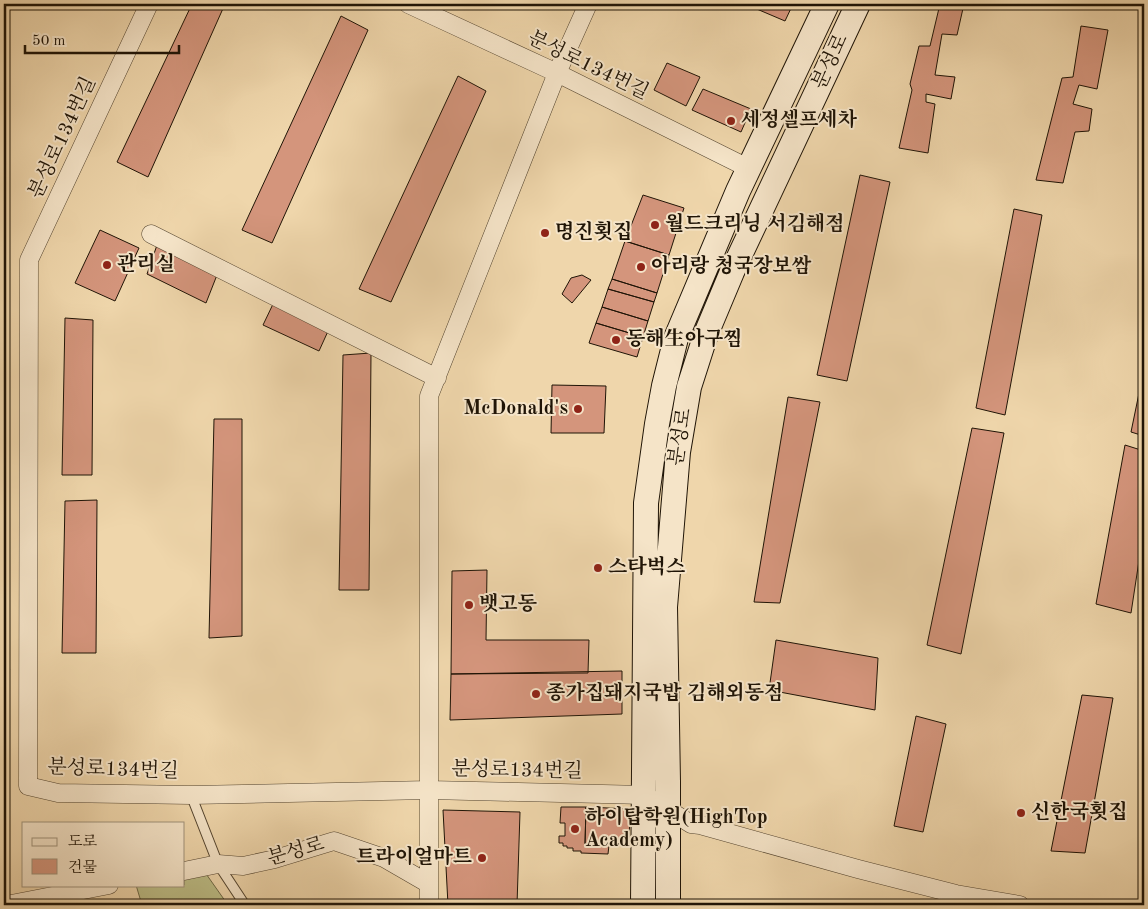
<svg xmlns="http://www.w3.org/2000/svg" width="1148" height="909" font-family="'Old Standard TT','Noto Serif KR',serif">
<style>
.green{fill:#bcbd86;stroke:#6e6846}
.building{fill:#d4957c;stroke:#1f1406}
.lines{fill:none;stroke-linecap:round;stroke-linejoin:round}
.service-casing{stroke:#53442f;stroke-width:11}
.minor-casing{stroke:#53442f;stroke-width:19}
.secondary-casing{stroke:#1f1406;stroke-width:26}
.path{stroke:#1f1406;stroke-width:3;stroke-dasharray:4 2.5;stroke-linecap:butt}
.service{stroke:#f5e4c8;stroke-width:9}
.minor{stroke:#f5e4c8;stroke-width:18}
.secondary{stroke:#f5e4c8;stroke-width:24}
.poi-dot{fill:#8f2418;stroke:#f5e4c8;stroke-width:2}
.labels{text-anchor:middle;dominant-baseline:central;stroke-width:4;stroke-linejoin:round;paint-order:stroke}
.street-label{font-size:20px;fill:#1f1406;stroke:#f5e4c8}
.poi-label{font-size:20px;font-weight:bold;fill:#1f1406;stroke:#f5e4c8;text-anchor:start}
</style>
<rect width="100%" height="100%" fill="#efd6ab"/>
<filter id="stains"><feTurbulence type="fractalNoise" baseFrequency=".004" numOctaves="4"/><feColorMatrix values="0 0 0 0 .2 0 0 0 0 .09 0 0 0 0 .02 0 0 0 .5 -.17"/></filter>
<radialGradient id="worn" r=".72"><stop offset=".6" stop-color="#630" stop-opacity="0"/><stop offset="1" stop-color="#630" stop-opacity=".3"/></radialGradient>
<path class="green" d="M 197,861 L 228,905 L 142,905 L 136,885 L 184,885 L 184,862 Z"/>
<path class="building" d="M 192,4 L 225,4 L 148,177 L 117,162 Z
M 745,4 L 793,4 L 785,21 Z
M 940,4 L 964,4 L 957,35 L 942,34 L 935,75 L 955,77 L 951,99 L 926,94 L 926,102 L 935,104 L 928,153 L 899,148 L 912,90 L 910,84 L 919,46 L 930,46 Z
M 341,16 L 368,30 L 272,243 L 242,230 Z
M 1081,26 L 1108,30 L 1097,89 L 1079,85 L 1073,104 L 1092,109 L 1089,131 L 1075,132 L 1063,183 L 1036,180 L 1062,78 L 1073,77 Z
M 667,63 L 700,77 L 686,106 L 654,90 Z
M 458,76 L 486,91 L 391,302 L 359,289 Z
M 703,89 L 751,109 L 741,132 L 692,110 Z
M 860,175 L 890,182 L 847,381 L 817,375 Z
M 643,195 L 684,208 L 669,255 L 625,241 Z
M 1014,209 L 1042,215 L 1005,415 L 976,408 Z
M 100,230 L 139,248 L 115,301 L 75,283 Z
M 625,241 L 669,255 L 657,293 L 612,279 Z
M 157,245 L 217,275 L 206,303 L 147,274 Z
M 582,275 L 591,280 L 572,303 L 562,294 L 571,278 Z
M 612,279 L 657,293 L 654,302 L 608,289 Z
M 608,289 L 654,302 L 648,321 L 602,307 Z
M 274,302 L 329,329 L 319,351 L 263,325 Z
M 602,307 L 648,321 L 643,337 L 596,323 Z
M 65,318 L 93,320 L 92,475 L 62,475 Z
M 596,323 L 643,337 L 637,357 L 589,343 Z
M 371,353 L 369,590 L 339,590 L 343,355 Z
M 1144,369 L 1144,436 L 1131,432 Z
M 552,385 L 606,386 L 604,433 L 551,433 Z
M 788,397 L 820,402 L 780,603 L 754,602 Z
M 214,419 L 242,419 L 242,636 L 209,638 Z
M 972,428 L 1004,433 L 961,654 L 927,645 Z
M 1125,445 L 1144,451 L 1144,528 L 1131,613 L 1096,604 Z
M 97,500 L 96,653 L 62,653 L 65,501 Z
M 487,570 L 486,640 L 589,640 L 588,673 L 451,674 L 452,571 Z
M 776,640 L 878,658 L 875,710 L 769,690 Z
M 622,671 L 622,714 L 450,720 L 451,674 Z
M 1082,695 L 1113,698 L 1085,853 L 1051,851 Z
M 916,716 L 946,724 L 923,832 L 894,826 Z
M 561,807 L 586,807 L 585,844 L 609,845 L 608,854 L 581,853 L 581,851 L 573,851 L 573,848 L 567,848 L 567,846 L 563,846 L 563,843 L 559,843 L 559,836 L 565,836 L 565,823 L 560,823 Z
M 586,807 L 630,809 L 629,846 L 585,844 Z
M 443,810 L 520,812 L 517,905 L 448,905 Z
M 1144,887 L 1144,905 L 1141,905 Z"/>
<g class="lines">
<g class="service-casing">
<path id="service" d="M 191,795 L 218,864 L 245,905"/>
</g>
<g class="minor-casing">
<path id="minor" d="M 149,4 L 29,260 L 28,786 L 58,793 L 191,795 L 429,790 L 645,795 L 691,824 L 700,825 L 858,869 L 956,894 L 1020,905
M 408,4 L 557,73 L 748,168
M 151,234 L 437,378
M 184,871 L 218,864 L 243,866 L 275,859 L 334,841 L 384,858 L 429,884
M 6,905 L 109,885
M 429,905 L 429,396 L 557,73 L 588,4"/>
</g>
<g class="secondary-casing">
<path id="secondary" d="M 643,905 L 646,503 L 657,424 L 664,386 L 676,338 L 738,191 L 827,4
M 668,905 L 668,782 L 665,607 L 678,452 L 689,387 L 706,334 L 732,272 L 858,4"/>
</g>
<path class="path" d="M 4,662 L 9,670"/>
<use href="#service" class="service"/>
<use href="#minor" class="minor"/>
<use href="#secondary" class="secondary"/>
</g>
<g class="poi-dot">
<circle cx="731" cy="121" r="5"/>
<circle cx="655" cy="225" r="5"/>
<circle cx="545" cy="233" r="5"/>
<circle cx="107" cy="265" r="5"/>
<circle cx="641" cy="267" r="5"/>
<circle cx="616" cy="340" r="5"/>
<circle cx="578" cy="409" r="5"/>
<circle cx="598" cy="568" r="5"/>
<circle cx="469" cy="605" r="5"/>
<circle cx="536" cy="694" r="5"/>
<circle cx="1021" cy="813" r="5"/>
<circle cx="575" cy="829" r="5"/>
<circle cx="482" cy="858" r="5"/>
</g>
<g class="labels">
<g class="street-label">
<text transform="translate(831 62) rotate(-65)">분성로</text>
<text transform="translate(588 66) rotate(26)">분성로134번길</text>
<text transform="translate(63 138) rotate(-65)">분성로134번길</text>
<text transform="translate(681 437) rotate(-81)">분성로</text>
<text transform="translate(113 770) rotate(2)">분성로134번길</text>
<text transform="translate(517 771) rotate(1)">분성로134번길</text>
<text transform="translate(296 852) rotate(-16)">분성로</text>
</g>
<g class="poi-label">
<text x="741" y="121">세정셀프세차</text>
<text x="665" y="225">월드크리닝 서김해점</text>
<text x="555" y="233">명진횟집</text>
<text x="117" y="265">관리실</text>
<text x="651" y="267">아리랑 청국장보쌈</text>
<text x="626" y="340">동해生아구찜</text>
<text x="568" y="409" text-anchor="end">McDonald's</text>
<text x="608" y="568">스타벅스</text>
<text x="479" y="605">뱃고동</text>
<text x="546" y="694">종가집돼지국밥 김해외동점</text>
<text x="1031" y="813">신한국횟집</text>
<text x="585" y="818">하이탑학원(HighTop<tspan x="585" dy="23">Academy)</tspan></text>
<text x="472" y="858" text-anchor="end">트라이얼마트</text>
</g>
</g>
<rect width="1148" height="909" fill="none" stroke="#efd6ab" stroke-width="20"/>
<rect x="5" y="5" width="1138" height="899" fill="none" stroke="#1f1406" stroke-width="2.5"/>
<rect x="10" y="10" width="1128" height="889" fill="none" stroke="#1f1406"/>
<rect x="22" y="822" width="162" height="65" fill="#f5e4c8" stroke="#9f917a"/>
<rect x="32" y="838" width="25" height="8" fill="#f5e4c8" stroke="#9f917a"/>
<text x="68" y="846" font-size="15" fill="#1f1406">도로</text>
<rect x="32" y="859" width="25" height="15" fill="#d4957c" stroke="#9f917a"/>
<text x="68" y="872" font-size="15" fill="#1f1406">건물</text>
<path d="M25 45v8h154v-8" fill="none" stroke="#1f1406" stroke-width="2.5"/>
<text x="32" y="45" font-size="15" fill="#1f1406" stroke="#f5e4c8" stroke-width="4" paint-order="stroke">50 m</text>
<rect width="100%" height="100%" filter="url(#stains)"/>
<rect width="100%" height="100%" fill="url(#worn)"/>
</svg>
